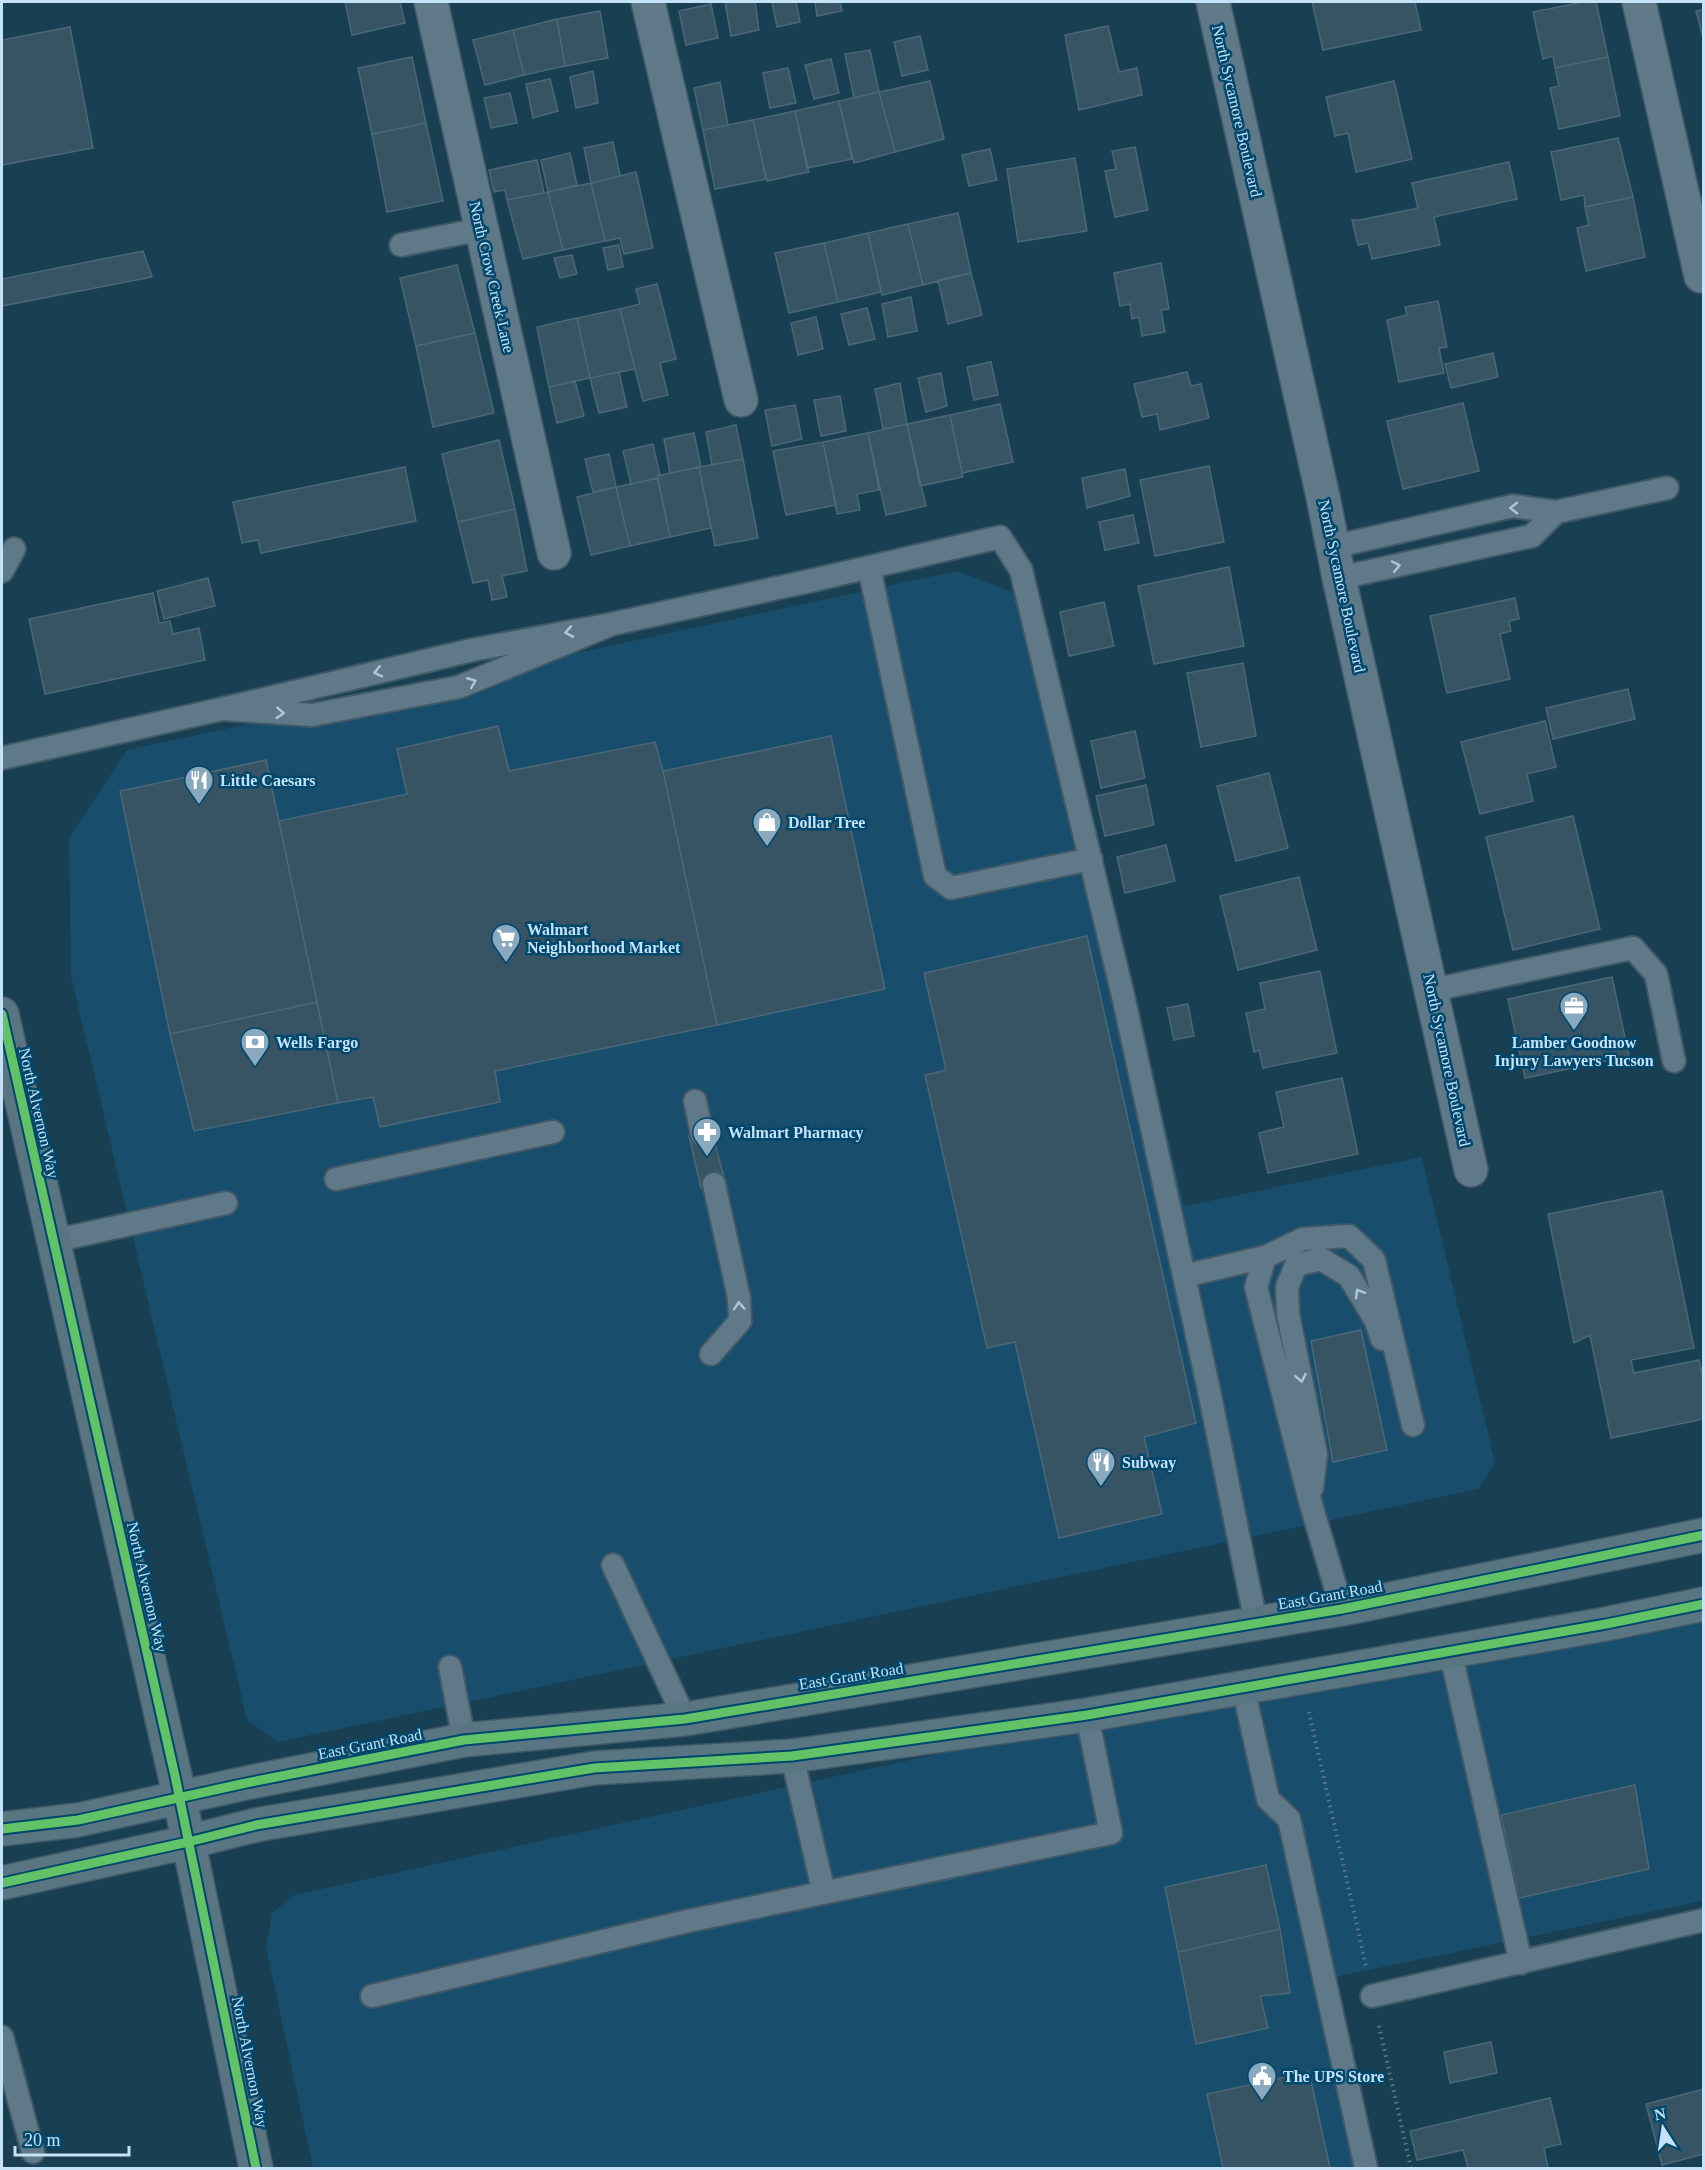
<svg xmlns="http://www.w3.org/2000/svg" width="1705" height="2170" font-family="'Times New Roman',serif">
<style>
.built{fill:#184d6b}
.building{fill:#375465;stroke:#4b6878;stroke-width:1.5}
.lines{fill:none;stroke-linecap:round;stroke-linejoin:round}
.service-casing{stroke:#3f5968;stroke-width:26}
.minor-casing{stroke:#3f5968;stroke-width:36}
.primary-casing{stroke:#3f5968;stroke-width:36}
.path{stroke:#617a88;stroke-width:4;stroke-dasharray:1.5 4.5;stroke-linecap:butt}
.service{stroke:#5f7988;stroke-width:22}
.minor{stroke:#5f7988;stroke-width:33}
.primary{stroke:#597582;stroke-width:33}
.cycleway-casing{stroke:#00476b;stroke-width:13}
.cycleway{stroke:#61c268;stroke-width:9}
.oneway{stroke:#abc8dc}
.labels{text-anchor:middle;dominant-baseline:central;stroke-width:5;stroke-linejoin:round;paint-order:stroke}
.street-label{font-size:16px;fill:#c4e2f8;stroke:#00476b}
.poi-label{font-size:16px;font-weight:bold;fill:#c4e2f8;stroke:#00476b;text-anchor:start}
</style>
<rect width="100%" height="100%" fill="#183f52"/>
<path class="built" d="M 957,571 L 1041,603 L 1184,1206 L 1422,1157 L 1495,1463 L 1478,1489 L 278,1742 L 247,1720 L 71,976 L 69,838 L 127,750 Z
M 1703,1586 L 1703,1901 L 1335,1977 L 1377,2168 L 313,2168 L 266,1947 L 272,1913 L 294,1895 Z"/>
<path class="building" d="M 345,2 L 400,2 L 405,23 L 352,35 Z
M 725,2 L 755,2 L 759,30 L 731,36 Z
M 772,2 L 796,2 L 800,22 L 777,27 Z
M 815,2 L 840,2 L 842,11 L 817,16 Z
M 1312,2 L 1415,2 L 1421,30 L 1323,50 Z
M 1583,2 L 1596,2 L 1608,57 L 1555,68 L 1553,56 L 1543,59 L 1533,12 Z
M 711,4 L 718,38 L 686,45 L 679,11 Z
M 1704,9 L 1704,41 L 1696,11 Z
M 600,11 L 608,58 L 565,66 L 557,19 Z
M 557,19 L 565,66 L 524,75 L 513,30 Z
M 1108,26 L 1119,72 L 1137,68 L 1142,95 L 1079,110 L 1065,35 Z
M 70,27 L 93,148 L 2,165 L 2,40 Z
M 513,30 L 524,75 L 485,85 L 473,40 Z
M 920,36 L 928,70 L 902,76 L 894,42 Z
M 870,50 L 879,92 L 854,98 L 845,54 Z
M 412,57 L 426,123 L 372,134 L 358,68 Z
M 1608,57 L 1620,116 L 1559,129 L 1550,88 L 1559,86 L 1555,68 Z
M 831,59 L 839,93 L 814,99 L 805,65 Z
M 788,68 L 796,103 L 770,108 L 763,73 Z
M 593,71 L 598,103 L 576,108 L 570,77 Z
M 550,79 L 558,111 L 533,118 L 526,84 Z
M 930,81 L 944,139 L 895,152 L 879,92 Z
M 1394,81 L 1412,159 L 1356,172 L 1348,133 L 1335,136 L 1326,97 Z
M 720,82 L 728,125 L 703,130 L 694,88 Z
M 879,92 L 895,152 L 854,163 L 839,101 Z
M 510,93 L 517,123 L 491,128 L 484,98 Z
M 839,101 L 852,159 L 807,168 L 795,111 Z
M 795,111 L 809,172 L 767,181 L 753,120 Z
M 753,120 L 766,179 L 715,189 L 703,130 Z
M 426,123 L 443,201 L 387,212 L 372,134 Z
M 1618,138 L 1633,197 L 1585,207 L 1584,195 L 1561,200 L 1551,152 Z
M 613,142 L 620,176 L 591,183 L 584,148 Z
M 1135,147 L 1148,210 L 1115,217 L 1105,171 L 1116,169 L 1112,151 Z
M 990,149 L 997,180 L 969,186 L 962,155 Z
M 570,153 L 577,185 L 548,192 L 541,160 Z
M 1075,158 L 1087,231 L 1018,242 L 1007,169 Z
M 537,160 L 544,193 L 507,200 L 505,190 L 494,192 L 489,170 Z
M 1509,162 L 1517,199 L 1434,217 L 1440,245 L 1372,259 L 1368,243 L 1358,245 L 1352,220 L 1360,220 L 1418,208 L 1412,183 Z
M 636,172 L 653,248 L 624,254 L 620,238 L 605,241 L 591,183 Z
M 591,183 L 605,241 L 563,250 L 548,192 Z
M 548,192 L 563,250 L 523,259 L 507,200 Z
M 1633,197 L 1645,257 L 1586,271 L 1577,228 L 1589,225 L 1585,207 Z
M 958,213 L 971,273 L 923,285 L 908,224 Z
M 908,224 L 923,285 L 882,295 L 868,233 Z
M 868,233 L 881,292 L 838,302 L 824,243 Z
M 824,243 L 838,302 L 789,313 L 775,253 Z
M 619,245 L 623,267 L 608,270 L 603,248 Z
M 143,251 L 152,277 L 2,306 L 2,279 Z
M 572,255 L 577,274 L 560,278 L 554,258 Z
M 1161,263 L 1169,309 L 1161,310 L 1165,332 L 1142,336 L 1139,317 L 1132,319 L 1130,304 L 1120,306 L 1114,273 Z
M 457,265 L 475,333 L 416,346 L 400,278 Z
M 971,273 L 982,315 L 948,324 L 938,280 Z
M 657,284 L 676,359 L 660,363 L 668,395 L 643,401 L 620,309 L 640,304 L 636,289 Z
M 911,297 L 917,331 L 888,337 L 882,304 Z
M 1438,301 L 1447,347 L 1439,348 L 1444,373 L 1399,382 L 1387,320 L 1407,315 L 1405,307 Z
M 867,308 L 875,339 L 849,345 L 841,314 Z
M 620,309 L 635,369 L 590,378 L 577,318 Z
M 816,317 L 823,349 L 798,355 L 791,323 Z
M 577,318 L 590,378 L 549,387 L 537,327 Z
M 475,333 L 494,413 L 433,427 L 416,346 Z
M 1493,353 L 1498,377 L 1451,388 L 1445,364 Z
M 991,362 L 998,395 L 974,400 L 967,367 Z
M 619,372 L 627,407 L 599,413 L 590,378 Z
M 1187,372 L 1191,386 L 1201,384 L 1209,418 L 1160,430 L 1157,414 L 1142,417 L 1134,384 Z
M 941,373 L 947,406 L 926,412 L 918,378 Z
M 575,381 L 584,416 L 557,423 L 549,387 Z
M 900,383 L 907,424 L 883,429 L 875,389 Z
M 840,396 L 846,431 L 821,436 L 814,400 Z
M 1463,403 L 1479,471 L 1403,489 L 1387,421 Z
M 1000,404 L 1013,462 L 962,473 L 950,415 Z
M 795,405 L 802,439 L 772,446 L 765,410 Z
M 950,415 L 963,477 L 920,486 L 907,424 Z
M 907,424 L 926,506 L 886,515 L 868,433 Z
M 736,425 L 743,459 L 712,465 L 706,432 Z
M 694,433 L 701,467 L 670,473 L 664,439 Z
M 868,433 L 879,490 L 857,494 L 860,510 L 837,514 L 823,442 Z
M 499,440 L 515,509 L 458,522 L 442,454 Z
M 823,442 L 836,505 L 786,515 L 773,451 Z
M 653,444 L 660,475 L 657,476 L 658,478 L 631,484 L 623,451 Z
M 609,454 L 616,487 L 593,492 L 585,459 Z
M 743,459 L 758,538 L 715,546 L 699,467 Z
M 1209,466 L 1224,542 L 1155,556 L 1140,480 Z
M 405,467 L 416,521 L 261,553 L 258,540 L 242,543 L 233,502 Z
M 699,467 L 711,528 L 670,537 L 657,476 Z
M 1125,469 L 1130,496 L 1087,508 L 1082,478 Z
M 658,478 L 670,537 L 630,546 L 616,487 Z
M 616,487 L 630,546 L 591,555 L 577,497 Z
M 515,509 L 527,571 L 502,576 L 507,597 L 492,600 L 488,580 L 473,583 L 458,522 Z
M 1133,515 L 1139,543 L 1105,550 L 1099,522 Z
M 1229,567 L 1244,646 L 1154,664 L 1138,586 Z
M 208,578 L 215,606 L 164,619 L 157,591 Z
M 153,593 L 159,623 L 170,621 L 173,634 L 199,628 L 205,660 L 45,694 L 29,619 Z
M 1515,598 L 1519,619 L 1509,621 L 1511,631 L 1500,634 L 1510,679 L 1447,693 L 1430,616 Z
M 1104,602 L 1114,646 L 1069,656 L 1060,612 Z
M 1243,663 L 1256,736 L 1201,747 L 1187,673 Z
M 1628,689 L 1635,719 L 1553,739 L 1546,708 Z
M 1545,721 L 1556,767 L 1527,774 L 1533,801 L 1480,814 L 1461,742 Z
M 498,726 L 509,771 L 655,742 L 663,771 L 717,1025 L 495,1071 L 500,1102 L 380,1127 L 373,1097 L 338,1103 L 279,821 L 407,794 L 397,749 Z
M 1135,731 L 1145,778 L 1101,788 L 1091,741 Z
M 831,736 L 885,989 L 717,1025 L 663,771 Z
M 266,760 L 317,1002 L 170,1034 L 120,791 Z
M 1269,773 L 1288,848 L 1236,861 L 1217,786 Z
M 1146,785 L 1154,825 L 1105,836 L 1096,796 Z
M 1573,816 L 1600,929 L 1513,950 L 1486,837 Z
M 1166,845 L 1175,881 L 1125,893 L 1117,857 Z
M 1299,877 L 1317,950 L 1238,970 L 1220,896 Z
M 1087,936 L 1196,1423 L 1144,1437 L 1162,1514 L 1059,1538 L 1015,1342 L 987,1348 L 925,1075 L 946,1070 L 924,973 Z
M 1320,971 L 1337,1053 L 1263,1068 L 1259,1050 L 1254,1052 L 1246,1013 L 1265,1009 L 1260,983 Z
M 1612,977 L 1629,1056 L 1525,1078 L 1508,999 Z
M 317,1002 L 338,1103 L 194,1131 L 170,1034 Z
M 1188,1004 L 1194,1036 L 1174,1040 L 1167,1008 Z
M 1342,1078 L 1358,1154 L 1268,1173 L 1259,1133 L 1284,1127 L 1276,1092 Z
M 712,1132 L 725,1181 L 701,1188 L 689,1136 Z
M 1662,1191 L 1694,1348 L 1631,1360 L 1634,1373 L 1699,1360 L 1704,1382 L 1704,1419 L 1611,1438 L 1590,1335 L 1574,1343 L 1548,1214 Z
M 1361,1330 L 1387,1450 L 1333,1462 L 1311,1341 Z
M 1635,1785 L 1649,1869 L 1519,1898 L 1501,1815 Z
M 1266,1865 L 1280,1929 L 1178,1952 L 1165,1887 Z
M 1280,1929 L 1290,1993 L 1260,1996 L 1268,2028 L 1196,2044 L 1178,1952 Z
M 1491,2042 L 1497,2073 L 1450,2083 L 1444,2052 Z
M 1309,2072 L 1330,2168 L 1223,2168 L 1207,2094 Z
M 1704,2089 L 1704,2154 L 1662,2165 L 1646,2104 Z
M 1550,2098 L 1561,2144 L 1544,2148 L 1548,2168 L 1468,2168 L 1463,2150 L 1417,2160 L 1410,2131 Z"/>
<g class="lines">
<g class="service-casing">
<path id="service" d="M 401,245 L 482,229
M 1556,512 L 1667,488
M 1332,547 L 1513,506 L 1556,512 L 1532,536 L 1339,578
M 869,567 L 935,876 L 951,888 L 1091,859
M 2,571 L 14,549
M 612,624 L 805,582 L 1000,537 L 1021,570 L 1124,1000 L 1208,1386 L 1256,1623
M 2,758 L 222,709 L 472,650 L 612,624 L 459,687 L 312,715 L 222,709
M 1432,990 L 1633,948 L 1656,974 L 1674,1061
M 695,1101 L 702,1134
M 336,1179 L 553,1132
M 53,1241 L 226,1203
M 1184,1276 L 1265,1257
M 711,1354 L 740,1321 L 739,1298 L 714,1184
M 1312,1488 L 1316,1454 L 1288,1314 L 1287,1287 L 1296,1265 L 1321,1259 L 1349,1276 L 1376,1321 L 1382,1339
M 613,1565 L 685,1719
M 1342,1609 L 1310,1501 L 1256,1287 L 1265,1257 L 1303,1239 L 1349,1236 L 1374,1260 L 1413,1425
M 1450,1650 L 1521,1963
M 450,1667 L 464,1740
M 1243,1687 L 1268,1799 L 1289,1819 L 1366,2168
M 792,1756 L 824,1893
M 372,1996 L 688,1921 L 1111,1833 L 1087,1715
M 1372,1996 L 1704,1920
M 2,2037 L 33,2152"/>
</g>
<g class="minor-casing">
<path id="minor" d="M 431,2 L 554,553
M 648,2 L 741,400
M 1213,2 L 1323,497 L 1339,578 L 1471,1170
M 1639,2 L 1701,276"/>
</g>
<g class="primary-casing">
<path id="primary" d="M 2,1014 L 175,1776 L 256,2168
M 2,1829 L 78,1820 L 246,1783 L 464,1740 L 685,1719 L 1342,1609 L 1704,1535
M 2,1883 L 188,1842 L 256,1825 L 594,1768 L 792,1756 L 1087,1715 L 1606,1624 L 1704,1604"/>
</g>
<path class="path" d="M 1309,1712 L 1366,1966
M 1379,2026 L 1411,2168"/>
<use href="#service" class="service"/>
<use href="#minor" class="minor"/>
<use href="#primary" class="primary"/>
<g class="cycleway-casing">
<path id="cycleway" d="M 2,1014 L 175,1776 L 256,2168
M 2,1829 L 78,1820 L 246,1783 L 464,1740 L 685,1719 L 1342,1609 L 1704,1535
M 2,1883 L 188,1842 L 256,1825 L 594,1768 L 792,1756 L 1087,1715 L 1606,1624 L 1704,1604"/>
</g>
<use href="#cycleway" class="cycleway"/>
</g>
<defs><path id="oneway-chevron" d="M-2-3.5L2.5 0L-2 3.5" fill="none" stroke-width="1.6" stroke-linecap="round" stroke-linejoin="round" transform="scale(1.5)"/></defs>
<g class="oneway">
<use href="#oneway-chevron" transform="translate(1514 508) rotate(179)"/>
<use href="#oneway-chevron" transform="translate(1396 566) rotate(-12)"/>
<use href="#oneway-chevron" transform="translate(569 632) rotate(170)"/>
<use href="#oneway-chevron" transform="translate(378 672) rotate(167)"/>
<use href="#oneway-chevron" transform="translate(472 682) rotate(-22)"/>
<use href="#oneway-chevron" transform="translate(280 713) rotate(4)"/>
<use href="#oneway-chevron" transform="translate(1359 1293) rotate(-121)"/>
<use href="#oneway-chevron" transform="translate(739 1306) rotate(-94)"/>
<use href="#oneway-chevron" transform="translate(1301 1378) rotate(79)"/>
</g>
<defs>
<g id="restaurant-pin" transform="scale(1.5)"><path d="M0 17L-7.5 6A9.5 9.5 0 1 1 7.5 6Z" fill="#88a9be" stroke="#00476b"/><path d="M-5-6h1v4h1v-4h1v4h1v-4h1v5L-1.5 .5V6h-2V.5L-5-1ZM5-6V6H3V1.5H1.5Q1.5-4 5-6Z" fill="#fff"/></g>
<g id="shop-pin" transform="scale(1.5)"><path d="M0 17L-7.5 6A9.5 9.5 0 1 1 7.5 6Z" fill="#88a9be" stroke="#00476b"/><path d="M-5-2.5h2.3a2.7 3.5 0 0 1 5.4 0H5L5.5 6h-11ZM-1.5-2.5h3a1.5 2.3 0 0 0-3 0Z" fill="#fff"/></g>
<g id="supermarket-pin" transform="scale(1.5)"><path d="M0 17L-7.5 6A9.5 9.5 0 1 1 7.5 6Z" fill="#88a9be" stroke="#00476b"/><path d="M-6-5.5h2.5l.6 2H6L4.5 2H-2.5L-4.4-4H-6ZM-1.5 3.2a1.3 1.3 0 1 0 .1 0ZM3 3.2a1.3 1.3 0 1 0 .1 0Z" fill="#fff"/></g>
<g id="office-pin" transform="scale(1.5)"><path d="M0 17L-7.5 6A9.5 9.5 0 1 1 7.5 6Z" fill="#88a9be" stroke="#00476b"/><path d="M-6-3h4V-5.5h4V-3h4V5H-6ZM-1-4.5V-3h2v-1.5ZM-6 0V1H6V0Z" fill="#fff"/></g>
<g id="bank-pin" transform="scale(1.5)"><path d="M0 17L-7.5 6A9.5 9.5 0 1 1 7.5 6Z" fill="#88a9be" stroke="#00476b"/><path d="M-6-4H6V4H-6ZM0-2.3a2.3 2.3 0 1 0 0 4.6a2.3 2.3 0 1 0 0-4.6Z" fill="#fff"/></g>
<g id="pharmacy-pin" transform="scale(1.5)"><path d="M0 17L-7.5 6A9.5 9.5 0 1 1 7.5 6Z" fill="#88a9be" stroke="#00476b"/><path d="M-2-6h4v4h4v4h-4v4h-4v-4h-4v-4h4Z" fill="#fff"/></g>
<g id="civic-pin" transform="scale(1.5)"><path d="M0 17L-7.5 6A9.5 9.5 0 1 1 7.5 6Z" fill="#88a9be" stroke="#00476b"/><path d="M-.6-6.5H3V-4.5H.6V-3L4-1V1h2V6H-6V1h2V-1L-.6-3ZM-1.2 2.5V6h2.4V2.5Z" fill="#fff"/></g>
</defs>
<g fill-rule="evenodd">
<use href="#restaurant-pin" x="199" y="780"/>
<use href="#shop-pin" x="767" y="822"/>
<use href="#supermarket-pin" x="506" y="938"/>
<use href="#office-pin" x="1574" y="1006"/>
<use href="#bank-pin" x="255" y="1042"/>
<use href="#pharmacy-pin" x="707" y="1132"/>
<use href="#restaurant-pin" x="1101" y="1462"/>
<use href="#civic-pin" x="1262" y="2076"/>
</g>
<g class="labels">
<g class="street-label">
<text transform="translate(1237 111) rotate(77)">North Sycamore Boulevard</text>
<text transform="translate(492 277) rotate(77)">North Crow Creek Lane</text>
<text transform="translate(1342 586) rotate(78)">North Sycamore Boulevard</text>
<text transform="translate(1447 1060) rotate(78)">North Sycamore Boulevard</text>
<text transform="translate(39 1113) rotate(77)">North Alvernon Way</text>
<text transform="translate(147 1587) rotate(77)">North Alvernon Way</text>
<text transform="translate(1330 1595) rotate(-10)">East Grant Road</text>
<text transform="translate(851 1676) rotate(-9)">East Grant Road</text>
<text transform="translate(370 1744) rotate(-11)">East Grant Road</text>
<text transform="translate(250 2062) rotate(79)">North Alvernon Way</text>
</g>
<g class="poi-label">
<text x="220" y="780">Little Caesars</text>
<text x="788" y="822">Dollar Tree</text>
<text x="527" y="929">Walmart<tspan x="527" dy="18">Neighborhood Market</tspan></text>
<text x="276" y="1042">Wells Fargo</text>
<text x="1574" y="1042" text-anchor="middle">Lamber Goodnow<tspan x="1574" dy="18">Injury Lawyers Tucson</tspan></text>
<text x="728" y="1132">Walmart Pharmacy</text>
<text x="1122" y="1462">Subway</text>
<text x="1283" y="2076">The UPS Store</text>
</g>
</g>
<rect width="1705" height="2170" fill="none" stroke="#c4e2f8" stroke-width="6"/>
<g transform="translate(1663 2128) rotate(348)" stroke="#00476b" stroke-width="4.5" paint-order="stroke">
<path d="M0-4.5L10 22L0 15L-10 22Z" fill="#c4e2f8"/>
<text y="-9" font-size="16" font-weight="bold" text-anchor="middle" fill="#c4e2f8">N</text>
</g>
<path d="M15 2146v9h114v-9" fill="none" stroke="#c4e2f8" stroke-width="3"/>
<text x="24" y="2146" font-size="18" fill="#c4e2f8" stroke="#00476b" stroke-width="4.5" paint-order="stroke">20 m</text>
</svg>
